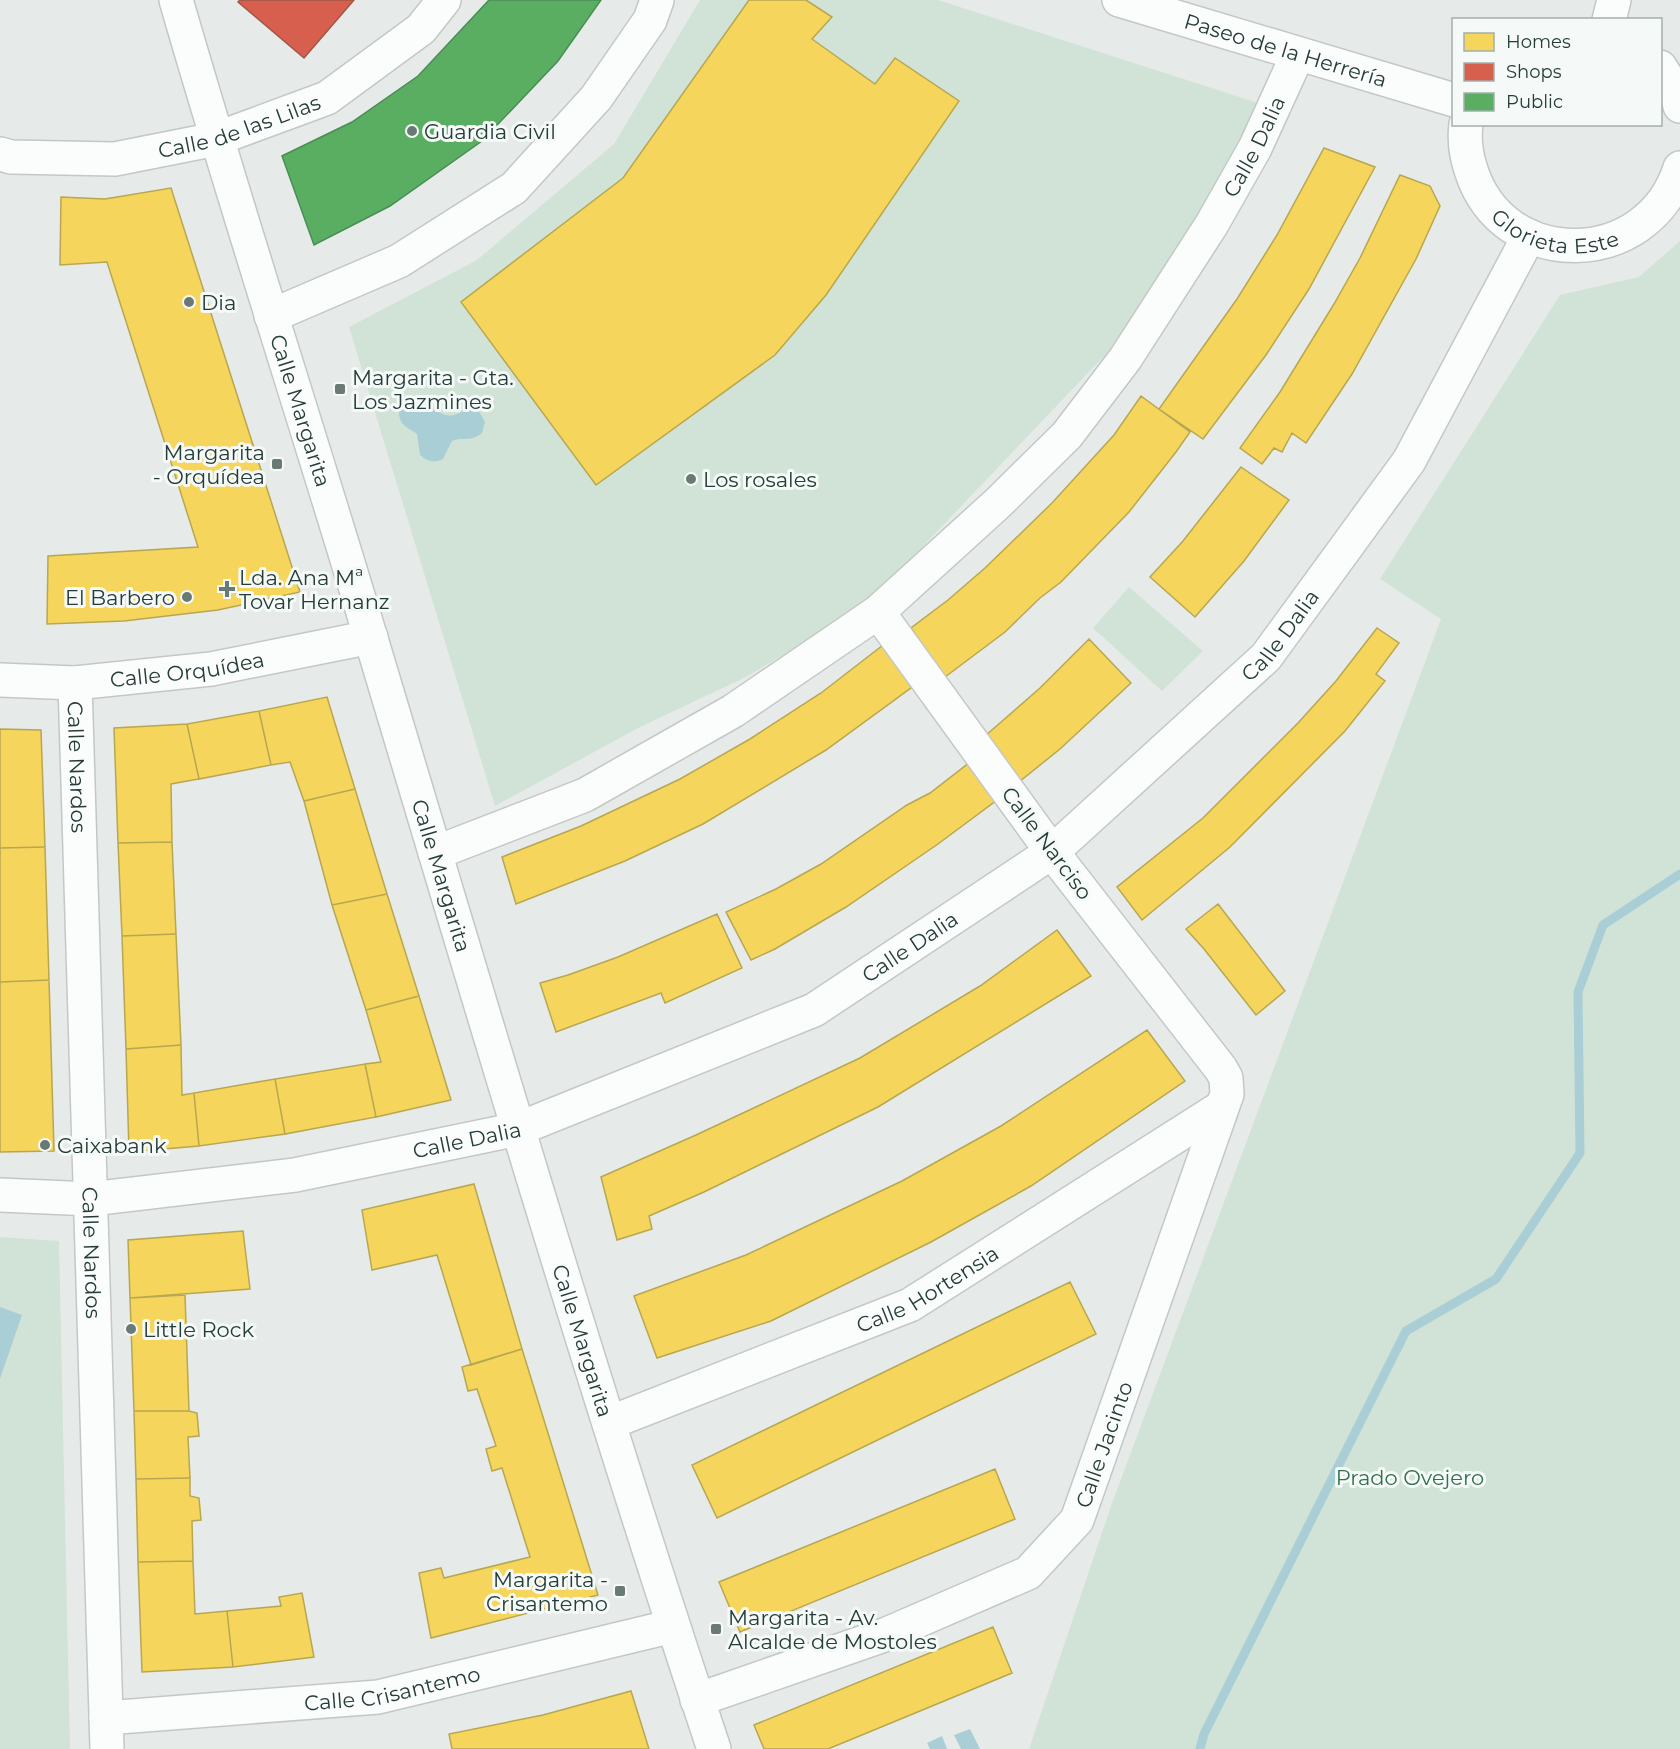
<svg xmlns="http://www.w3.org/2000/svg" width="1680" height="1749" font-family="Montserrat,sans-serif">
<style>
.green{fill:#d1e3d7}
.water{fill:#aaced5}
.homes{fill:#f6d55c;stroke:#b7a751;stroke-width:1.5}
.shops{fill:#d6604d;stroke:#a15647;stroke-width:1.5}
.public{fill:#5aae61;stroke:#4a8c55;stroke-width:1.5}
.lines{fill:none;stroke-linecap:round;stroke-linejoin:round}
.stream{stroke:#aaced5;stroke-width:9}
.minor-casing{stroke:#c3c8c6;stroke-width:36}
.minor{stroke:#fbfcfc;stroke-width:33}
.poi-dot{fill:#697a76;stroke:#f5f9f7;stroke-width:2}
.labels{text-anchor:middle;dominant-baseline:central;stroke-width:6;stroke-linejoin:round;paint-order:stroke}
.street-label{font-size:21px;fill:#253d38;stroke:#f5f9f7}
.poi-label{font-size:21px;fill:#253d38;stroke:#f5f9f7;text-anchor:start}
.park-label{font-size:21px;fill:#32714d;stroke:#f5f9f7}
</style>
<rect width="100%" height="100%" fill="#e6ebe9"/>
<path class="green" d="M 700,0 L 938,0 L 1258,103 L 1221,180 L 1140,307 L 1107,353 L 868,604 L 746,677 L 640,727 L 495,806 L 349,327 L 477,260 L 614,144 Z
M 1680,241 L 1680,1749 L 1029,1749 L 1111,1506 L 1441,619 L 1380,579 L 1560,295 L 1639,277 Z
M 1129,587 L 1203,651 L 1162,691 L 1093,628 Z
M 0,1237 L 59,1241 L 70,1749 L 0,1749 Z"/>
<path class="water" d="M 413,396 C 430,397 432,412 446,415 C 458,418 464,406 479,411 L 485,422 L 482,433 C 470,443 464,436 452,441 L 443,459 C 434,463 428,462 420,455 L 417,434 C 413,431 405,427 402,423 C 395,412 401,398 413,396 Z
M 0,1307 L 22,1315 L 0,1379 Z
M 970,1729 L 980,1749 L 961,1749 L 954,1735 Z
M 942,1736 L 947,1749 L 930,1749 L 927,1743 Z"/>
<path class="homes" d="M 749,0 L 806,0 L 832,17 L 812,39 L 875,84 L 895,58 L 959,101 L 826,295 L 775,355 L 596,485 L 461,302 L 623,178 Z
M 1324,148 L 1375,167 L 1309,289 L 1266,355 L 1203,439 L 1159,409 L 1237,299 L 1277,235 Z
M 1400,175 L 1430,186 L 1440,206 L 1416,259 L 1352,374 L 1306,443 L 1292,433 L 1282,452 L 1274,448 L 1262,464 L 1240,448 L 1280,392 L 1334,304 L 1360,258 Z
M 171,188 L 300,592 L 218,610 L 124,621 L 47,624 L 48,556 L 198,547 L 107,262 L 60,265 L 61,197 L 105,199 Z
M 1141,396 L 1190,432 L 1176,452 L 1129,512 L 1061,582 L 1040,598 L 1005,632 L 945,677 L 911,628 L 948,600 L 985,568 L 1052,503 L 1114,435 Z
M 1241,467 L 1289,500 L 1244,561 L 1195,617 L 1150,577 L 1183,541 Z
M 1377,628 L 1399,643 L 1376,674 L 1385,681 L 1345,731 L 1230,847 L 1142,920 L 1117,887 L 1203,818 L 1298,723 L 1336,681 Z
M 1089,639 L 1131,683 L 1060,749 L 1019,782 L 985,736 L 1040,688 Z
M 887,642 L 919,682 L 826,750 L 703,824 L 625,861 L 516,904 L 502,857 L 581,826 L 680,779 L 750,739 L 821,693 Z
M 327,697 L 355,789 L 304,801 L 290,762 L 271,765 L 259,711 Z
M 259,711 L 271,765 L 199,779 L 187,724 Z
M 187,724 L 199,779 L 171,784 L 172,842 L 118,843 L 114,728 Z
M 0,729 L 41,730 L 45,847 L 0,848 Z
M 974,759 L 1001,797 L 938,844 L 846,907 L 775,949 L 751,960 L 726,912 L 776,889 L 821,864 L 907,805 L 930,793 Z
M 355,789 L 387,894 L 332,905 L 304,801 Z
M 172,842 L 176,934 L 122,936 L 118,843 Z
M 45,847 L 49,980 L 0,982 L 0,848 Z
M 387,894 L 419,996 L 366,1010 L 332,905 Z
M 1218,904 L 1285,991 L 1256,1015 L 1204,949 L 1186,929 Z
M 717,914 L 742,968 L 665,1003 L 661,993 L 556,1032 L 540,983 L 568,975 L 618,957 Z
M 1057,930 L 1091,976 L 878,1107 L 704,1192 L 649,1216 L 652,1229 L 617,1240 L 601,1177 L 696,1135 L 860,1058 L 980,986 Z
M 176,934 L 181,1045 L 126,1049 L 122,936 Z
M 49,980 L 54,1151 L 0,1152 L 0,982 Z
M 419,996 L 451,1100 L 376,1117 L 365,1064 L 381,1062 L 366,1010 Z
M 1147,1030 L 1185,1081 L 1031,1186 L 931,1242 L 771,1321 L 657,1358 L 634,1296 L 746,1255 L 902,1181 L 1001,1126 Z
M 181,1045 L 182,1095 L 194,1093 L 199,1146 L 129,1152 L 126,1049 Z
M 365,1064 L 376,1117 L 285,1134 L 275,1079 Z
M 275,1079 L 285,1134 L 199,1146 L 194,1093 Z
M 474,1184 L 522,1349 L 471,1365 L 437,1255 L 372,1270 L 362,1210 Z
M 243,1231 L 250,1289 L 130,1298 L 128,1240 Z
M 1070,1282 L 1096,1334 L 717,1518 L 692,1465 Z
M 185,1295 L 189,1411 L 134,1411 L 130,1298 Z
M 522,1349 L 598,1595 L 431,1638 L 419,1573 L 441,1568 L 444,1578 L 530,1557 L 502,1468 L 492,1471 L 486,1449 L 496,1446 L 477,1389 L 468,1391 L 462,1367 Z
M 134,1411 L 189,1411 L 197,1413 L 199,1436 L 188,1437 L 190,1478 L 136,1479 Z
M 995,1469 L 1015,1519 L 740,1632 L 719,1582 Z
M 190,1478 L 190,1496 L 199,1498 L 201,1520 L 192,1521 L 193,1561 L 138,1562 L 136,1479 Z
M 193,1561 L 195,1614 L 227,1611 L 233,1667 L 142,1672 L 138,1562 Z
M 302,1593 L 314,1657 L 233,1667 L 227,1611 L 281,1606 L 279,1597 Z
M 993,1627 L 1012,1673 L 828,1749 L 764,1749 L 754,1725 Z
M 631,1691 L 649,1749 L 452,1749 L 449,1734 L 543,1715 Z"/>
<path class="shops" d="M 240,0 L 354,0 L 304,58 L 238,2 Z"/>
<path class="public" d="M 489,0 L 601,0 L 558,61 L 482,141 L 390,206 L 314,245 L 282,156 L 352,122 L 418,76 Z"/>
<g class="lines">
<path class="stream" d="M 1200,1749 L 1204,1734 L 1406,1331 L 1496,1279 L 1580,1153 L 1578,992 L 1603,925 L 1680,874"/>
<g class="minor-casing">
<g id="minor">
<path id="s1" d="M 176,0 C 238,215 308,428 372,642 C 483,1012 592,1383 714,1749"/>
<path id="s2" d="M 1119,0 L 1454,100"/>
<path d="M 1609,20 L 1614,0"/>
<path d="M 1660,67 L 1676,92 L 1680,106"/>
<path id="s3" d="M 1466,124 C 1464,139 1466,155 1471,170 C 1503,272 1648,270 1680,168"/>
<path id="s4" d="M 0,154 L 11,157 L 115,159 L 216,139 L 327,98 L 421,29 L 444,0"/>
<path d="M 271,316 L 399,261 L 514,188 L 596,98 L 650,20 L 657,0"/>
<path id="s5" d="M 0,680 L 75,683 L 211,669 L 371,637"/>
<path id="s6" d="M 75,683 L 107,1749"/>
<path id="s7" d="M 435,853 L 585,795 L 733,711 L 878,612 L 998,503 L 1067,435 L 1125,359 L 1212,224 L 1255,148 L 1298,54"/>
<path id="s8" d="M 0,1195 L 91,1199 L 295,1175 L 518,1129 L 814,1010 L 1052,852 L 1266,657 L 1409,461 L 1529,236"/>
<path id="s9" d="M 609,1423 L 910,1305 L 1222,1107"/>
<path id="s10" d="M 697,1700 L 887,1634 L 1028,1573 L 1077,1520 L 1227,1094 L 1226,1078 L 1221,1069 L 1052,852 L 878,612"/>
<path id="s11" d="M 106,1718 L 378,1697 L 673,1626"/>
</g>
</g>
<use href="#minor" class="minor"/>
</g>
<g class="poi-dot">
<circle cx="412" cy="131" r="6"/>
<circle cx="189" cy="302" r="6"/>
<rect x="334" y="383" width="12" height="12" rx="3"/>
<rect x="271" y="458" width="12" height="12" rx="3"/>
<circle cx="691" cy="479" r="6"/>
<path d="M224 580h6v6h6v6h-6v6h-6v-6h-6v-6h6z"/>
<circle cx="187" cy="597" r="6"/>
<circle cx="45" cy="1145" r="6"/>
<circle cx="131" cy="1329" r="6"/>
<rect x="614" y="1585" width="12" height="12" rx="3"/>
<rect x="710" y="1623" width="12" height="12" rx="3"/>
</g>
<g class="labels">
<g class="street-label">
<text stroke="none"><textPath href="#s2" startOffset="174">Paseo de la Herrería</textPath></text>
<text stroke="none"><textPath href="#s4" startOffset="244">Calle de las Lilas</textPath></text>
<text stroke="none"><textPath href="#s7" startOffset="1110">Calle Dalia</textPath></text>
<text stroke="none"><textPath href="#s3" startOffset="162">Glorieta Este</textPath></text>
<text stroke="none"><textPath href="#s1" startOffset="429">Calle Margarita</textPath></text>
<text stroke="none"><textPath href="#s8" startOffset="1444">Calle Dalia</textPath></text>
<text stroke="none"><textPath href="#s5" startOffset="188">Calle Orquídea</textPath></text>
<text stroke="none"><textPath href="#s6" startOffset="84">Calle Nardos</textPath></text>
<text transform="translate(1047 843) rotate(53)">Calle Narciso</text>
<text stroke="none"><textPath href="#s1" startOffset="915">Calle Margarita</textPath></text>
<text stroke="none"><textPath href="#s8" startOffset="958">Calle Dalia</textPath></text>
<text stroke="none"><textPath href="#s8" startOffset="472">Calle Dalia</textPath></text>
<text stroke="none"><textPath href="#s6" startOffset="570">Calle Nardos</textPath></text>
<text stroke="none"><textPath href="#s9" startOffset="346">Calle Hortensia</textPath></text>
<text stroke="none"><textPath href="#s1" startOffset="1401">Calle Margarita</textPath></text>
<text stroke="none"><textPath href="#s10" startOffset="507">Calle Jacinto</textPath></text>
<text stroke="none"><textPath href="#s11" startOffset="288">Calle Crisantemo</textPath></text>
</g>
<g class="poi-label">
<text x="424" y="131">Guardia Civil</text>
<text x="201" y="302">Dia</text>
<text x="352" y="377">Margarita - Gta.<tspan x="352" dy="24">Los Jazmines</tspan></text>
<text x="265" y="452" text-anchor="end">Margarita<tspan x="265" dy="24">- Orquídea</tspan></text>
<text x="703" y="479">Los rosales</text>
<text x="239" y="577">Lda. Ana Mª<tspan x="239" dy="24">Tovar Hernanz</tspan></text>
<text x="175" y="597" text-anchor="end">El Barbero</text>
<text x="57" y="1145">Caixabank</text>
<text x="143" y="1329">Little Rock</text>
<text x="608" y="1579" text-anchor="end">Margarita -<tspan x="608" dy="24">Crisantemo</tspan></text>
<text x="728" y="1617">Margarita - Av.<tspan x="728" dy="24">Alcalde de Mostoles</tspan></text>
</g>
<g class="park-label">
<text x="1410" y="1477">Prado Ovejero</text>
</g>
</g>
<rect x="1452" y="18" width="210" height="108" fill="#f5f9f7" stroke="#a2aeab" stroke-width="1.5"/>
<rect x="1464" y="33" width="30" height="18" fill="#f6d55c" stroke="#a2aeab" stroke-width="1.5"/>
<text x="1506" y="48" font-size="18" fill="#253d38">Homes</text>
<rect x="1464" y="63" width="30" height="18" fill="#d6604d" stroke="#a2aeab" stroke-width="1.5"/>
<text x="1506" y="78" font-size="18" fill="#253d38">Shops</text>
<rect x="1464" y="93" width="30" height="18" fill="#5aae61" stroke="#a2aeab" stroke-width="1.5"/>
<text x="1506" y="108" font-size="18" fill="#253d38">Public</text>
</svg>
